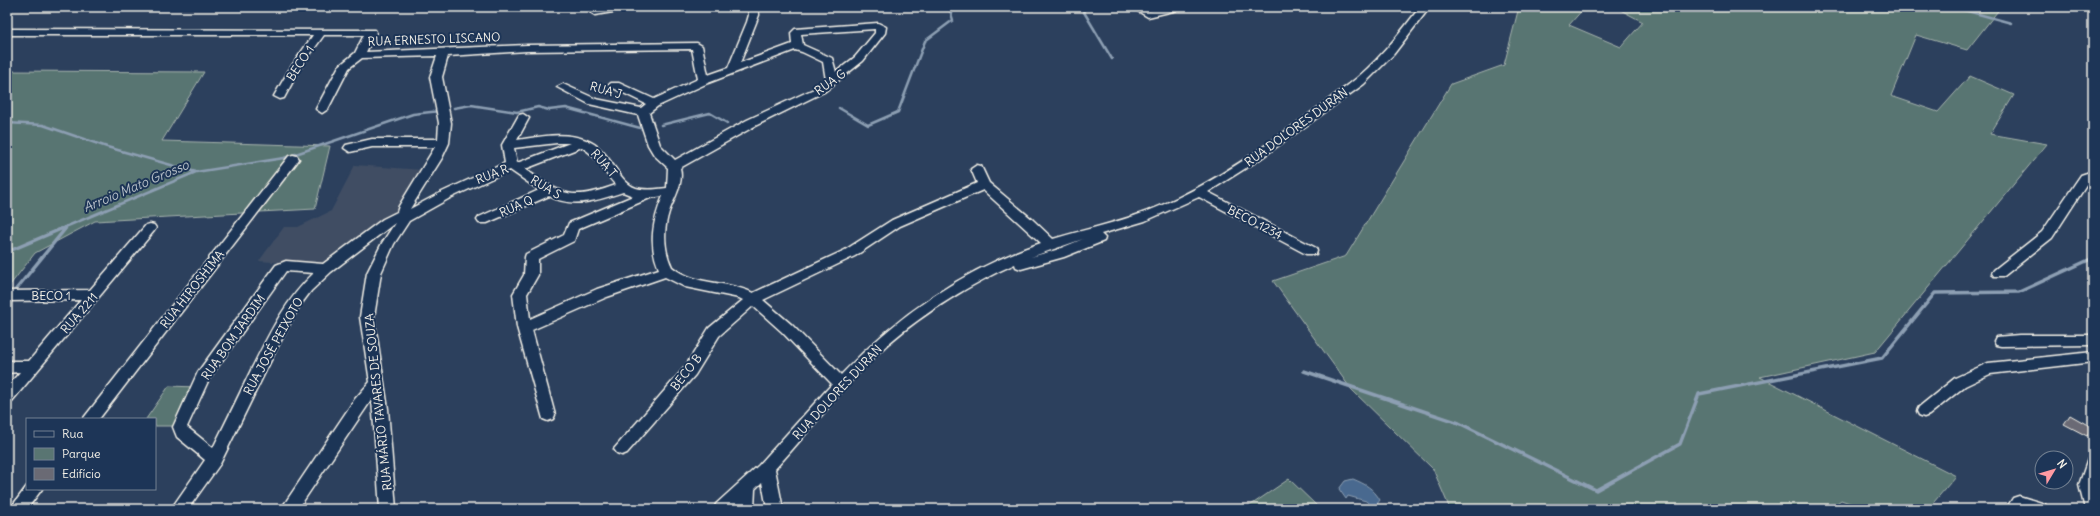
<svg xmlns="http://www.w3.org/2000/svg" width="2100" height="516" font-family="Delius,sans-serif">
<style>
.built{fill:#3f4d64}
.green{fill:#597572;stroke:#a6b3ad}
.water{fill:#49698f;stroke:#8d9fb3}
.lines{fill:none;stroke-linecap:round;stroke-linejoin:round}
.stream-far1{stroke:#8d9fb3;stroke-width:2.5}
.stream{stroke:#8d9fb3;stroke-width:3.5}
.building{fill:#6a6a74;stroke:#f4f1e8}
.minor-casing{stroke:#f4f1e8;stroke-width:3}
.major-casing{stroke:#f4f1e8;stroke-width:3}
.minor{fill:#1d3557;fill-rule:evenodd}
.major{fill:#1d3557;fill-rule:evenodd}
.labels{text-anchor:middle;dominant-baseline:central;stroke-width:4;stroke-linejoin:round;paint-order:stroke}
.street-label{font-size:12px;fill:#f4f1e8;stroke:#1d3557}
.water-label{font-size:13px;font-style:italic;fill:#b8c1c9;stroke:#1d3557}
</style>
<rect width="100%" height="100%" fill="#2c405d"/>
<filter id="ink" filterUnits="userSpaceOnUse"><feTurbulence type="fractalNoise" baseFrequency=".025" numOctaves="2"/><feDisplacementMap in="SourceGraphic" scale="8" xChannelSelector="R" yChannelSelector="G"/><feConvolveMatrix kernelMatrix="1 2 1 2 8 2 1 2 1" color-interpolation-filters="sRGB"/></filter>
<g filter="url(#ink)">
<path class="built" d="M 355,165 L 423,170 L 396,213 L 324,266 L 259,261 L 284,227 L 298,227 L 331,211 Z"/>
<path class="green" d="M 1519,7 L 1585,7 L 1569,25 L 1621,47 L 1643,22 L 1615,7 L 2001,7 L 1967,50 L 1916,35 L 1891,96 L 1938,112 L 1970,76 L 2014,95 L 1990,134 L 2047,144 L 1875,352 L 1760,377 L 1956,476 L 1928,509 L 1867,509 L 1841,500 L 1829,509 L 1450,509 L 1433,469 L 1351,389 L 1273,281 L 1346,256 L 1451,84 L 1504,65 Z
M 7,71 L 204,72 L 162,141 L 330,146 L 315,209 L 95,221 L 35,253 L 7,289 Z
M 169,386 L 197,387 L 176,426 L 155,426 L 155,419 L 146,419 Z
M 1289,479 L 1318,507 L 1316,509 L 1245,509 Z"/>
<path class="water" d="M 1353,479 C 1365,484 1373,488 1380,500 L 1374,508 L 1366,501 L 1348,496 L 1346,499 L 1339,489 L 1345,481 Z"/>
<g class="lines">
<path class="stream-far1" d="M 1081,7 L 1112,59
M 1953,7 L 2011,23
M 454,108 L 471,105 L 517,112 L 538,107 L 549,110 L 566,108 L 644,129
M 839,108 L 868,125 L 898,112 L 925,41 L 953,20 L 949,7
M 7,123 L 43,125 L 107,147 L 196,172
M 661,125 L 710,113 L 727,123
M 58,230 L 196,172 L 284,158 L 413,114 L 440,111
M 64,230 L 66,228"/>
<path class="stream" d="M 7,252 L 61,229
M 13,293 L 65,229
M 1304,371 L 1459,423 L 1596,490 L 1680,444 L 1699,394 L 1882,358 L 1935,293 L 2019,292 L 2093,258"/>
</g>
<path class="building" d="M 2070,415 L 2093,428 L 2087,436 L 2064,424 Z"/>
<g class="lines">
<g class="minor-casing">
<path id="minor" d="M 606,7 L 630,7 L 625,10 L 595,15 L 590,12 L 591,10 Z
M 748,7 L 758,7 L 759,15 L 740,63 L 792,44 L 791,33 L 795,29 L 878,23 L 886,27 L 885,33 L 863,61 L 824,92 L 755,126 L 680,168 C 684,184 674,198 669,212 C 663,230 664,251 672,267 C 695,286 727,280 753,293 L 845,250 L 892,220 L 977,183 L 971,169 L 977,165 L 981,166 L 989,183 L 1033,220 L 1053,239 C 1089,228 1126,221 1160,206 C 1228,177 1288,129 1347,86 C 1376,64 1398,36 1420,7 L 1430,7 L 1393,55 L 1364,84 L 1257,161 L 1208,192 L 1316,248 L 1317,251 L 1316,254 L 1306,254 L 1199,197 L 1145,221 L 1101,234 L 1105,238 L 1104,241 L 1064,257 L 1021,269 L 1016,267 L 1015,264 C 972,283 924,313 889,343 C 847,381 813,428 775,469 L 783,509 L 767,509 L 762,482 L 755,489 L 754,509 L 738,509 L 738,504 L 733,509 L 714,509 L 716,504 L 759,465 L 832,384 L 782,332 L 753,306 L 719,336 L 695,375 L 627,453 L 622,455 L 617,453 L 614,449 L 685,367 L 709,328 L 743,300 L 739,298 L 685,287 L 665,277 L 607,297 L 532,330 L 555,415 L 553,419 L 548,421 L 543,419 L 517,327 L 513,294 L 524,275 L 525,257 L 526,254 L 564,235 L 569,223 L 633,196 L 623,192 C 599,200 573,209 549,196 L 487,223 L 479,223 L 477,220 L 479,217 L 539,190 L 510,170 L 450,198 L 409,221 L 394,244 L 381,273 L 374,317 L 388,409 L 396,509 L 380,509 L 372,399 L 298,509 L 281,509 L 355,399 L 370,382 L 360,317 L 367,273 L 382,243 L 395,223 L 331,272 L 311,291 L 299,307 L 276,350 L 220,464 L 188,509 L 171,509 L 205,460 L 177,437 L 173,427 L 198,372 L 276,265 L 286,261 L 323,264 L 383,219 L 397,212 L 399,206 L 435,147 L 372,147 L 350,152 L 344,148 L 346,145 L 372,139 L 438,139 L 439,123 L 430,77 L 437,56 L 362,58 L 349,68 L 328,109 L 322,113 L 316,109 L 339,66 L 355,53 L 364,35 L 324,35 L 299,70 L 284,98 L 280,99 L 274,96 L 289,70 L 313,35 L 7,35 L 7,29 L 375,30 L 376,32 L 366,52 L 527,45 L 697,43 L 702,46 L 708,75 L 728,68 L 747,22 L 749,15 ZM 875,29 L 875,33 L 855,57 L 836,72 L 832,58 L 803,45 L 801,34 ZM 692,49 L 698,79 L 654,99 L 619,83 L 611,83 L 609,85 L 611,87 L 646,104 L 641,108 L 596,99 L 563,84 L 557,87 L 589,104 L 638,115 L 648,145 L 654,155 L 668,168 L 667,188 C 657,189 646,191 636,188 C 616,181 611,149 586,140 C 564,131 539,137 517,140 L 529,118 L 523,114 L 519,115 L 502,145 L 505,163 L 442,192 L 410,209 L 442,158 L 449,143 L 451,123 L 442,77 L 448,56 L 527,51 ZM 795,50 L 802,52 L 823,62 L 826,80 L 816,88 L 747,120 L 675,160 L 660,145 L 649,113 L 658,106 L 708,83 ZM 557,143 L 570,143 L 517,163 L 514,148 ZM 582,147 C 601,160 602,171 616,185 C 572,201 563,196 525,169 ZM 983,190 L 1041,243 C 965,268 895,317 841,375 L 792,325 L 763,300 L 855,256 L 900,226 ZM 663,196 C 653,220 648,244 659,269 L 597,289 L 530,319 L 527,294 L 538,275 L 538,259 L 574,241 L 578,229 L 650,198 ZM 1083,239 L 1056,250 L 1031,257 ZM 286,271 L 314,273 C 286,299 269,334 252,368 C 239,395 226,422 213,448 L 187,427 L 209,379 Z
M 1131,7 L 1143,7 L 1149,11 L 1165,7 L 1183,7 L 1182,9 L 1148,17 Z
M 293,155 L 297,156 L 299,159 L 297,162 L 99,419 L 83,419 L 289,156 Z
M 2093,171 L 2093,179 L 2089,181 L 2052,238 L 2004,276 L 1994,276 L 1992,273 L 1994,270 L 2042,232 L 2081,175 Z
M 150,224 L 154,225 L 156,228 L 154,231 L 12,401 L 7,403 L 7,387 L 20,372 L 7,373 L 7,361 L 29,361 L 81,300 L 7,301 L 7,291 L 90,290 L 146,225 Z
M 2019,335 L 2093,335 L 2093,345 L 2001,346 L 1996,345 L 1994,341 L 1996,337 Z
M 2093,352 L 2093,362 L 1990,374 L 1965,386 L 1929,415 L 1924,417 L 1919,415 L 1917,411 L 1919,407 L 1955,378 L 1988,363 Z
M 2093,458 L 2093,509 L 2085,509 L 2079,485 L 2088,459 Z
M 27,486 L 27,489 L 42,489 L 27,509 L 10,509 Z
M 2019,496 L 2045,504 L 2047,509 L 2006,509 L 2013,498 Z"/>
</g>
<g class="major-casing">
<path id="major" d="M 2082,7 L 2093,7 L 2093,14 Z"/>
</g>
<use href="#minor" class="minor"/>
<use href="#major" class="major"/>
</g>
</g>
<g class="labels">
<g class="street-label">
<text transform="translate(434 39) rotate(-2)">RUA ERNESTO LISCANO</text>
<text transform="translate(300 63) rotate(-57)">BECO 1</text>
<text transform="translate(830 82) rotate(-35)">RUA G</text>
<text transform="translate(606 90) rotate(16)">RUA J</text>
<text transform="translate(1296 127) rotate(-36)">RUA DOLORES DURAN</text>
<text transform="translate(604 163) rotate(49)">RUA T</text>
<text transform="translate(492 174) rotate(-21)">RUA R</text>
<text transform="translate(546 187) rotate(31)">RUA S</text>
<text transform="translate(516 206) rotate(-24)">RUA Q</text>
<text transform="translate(1255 222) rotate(27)">BECO 1234</text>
<text transform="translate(192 289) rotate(-52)">RUA HIROSHIMA</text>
<text x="51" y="295">BECO 1</text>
<text transform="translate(79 313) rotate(-49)">RUA 2211</text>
<text transform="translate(233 337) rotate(-55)">RUA BOM JARDIM</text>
<text transform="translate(273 346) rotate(-61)">RUA JOSÉ PEIXOTO</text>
<text transform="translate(686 372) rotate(-52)">BECO B</text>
<text transform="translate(837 392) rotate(-47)">RUA DOLORES DURAN</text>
<text transform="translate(378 402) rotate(-96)">RUA MÁRIO TAVARES DE SOUZA</text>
</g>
<g class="water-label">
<text transform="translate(136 186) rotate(-23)">Arroio Mato Grosso</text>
</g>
</g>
<rect width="2100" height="516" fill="none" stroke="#1d3557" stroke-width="24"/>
<rect x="12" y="12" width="2076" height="492" fill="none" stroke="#f4f1e8" stroke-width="1.5" filter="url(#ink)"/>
<rect x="26" y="418" width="130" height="72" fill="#1d3557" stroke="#738091"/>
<rect x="34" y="431" width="20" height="6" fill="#1d3557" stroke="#738091"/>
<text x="62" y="438" font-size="12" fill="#f4f1e8">Rua</text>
<rect x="34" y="448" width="20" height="12" fill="#597572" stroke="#738091"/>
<text x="62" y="458" font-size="12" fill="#f4f1e8">Parque</text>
<rect x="34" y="468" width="20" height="12" fill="#6a6a74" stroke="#738091"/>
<text x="62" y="478" font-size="12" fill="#f4f1e8">Edifício</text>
<g transform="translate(2054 470) rotate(52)"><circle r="19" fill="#1d3557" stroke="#738091"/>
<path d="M0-3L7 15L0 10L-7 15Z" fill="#ff9aa2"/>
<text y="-6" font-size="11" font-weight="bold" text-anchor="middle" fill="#f4f1e8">N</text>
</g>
</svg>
